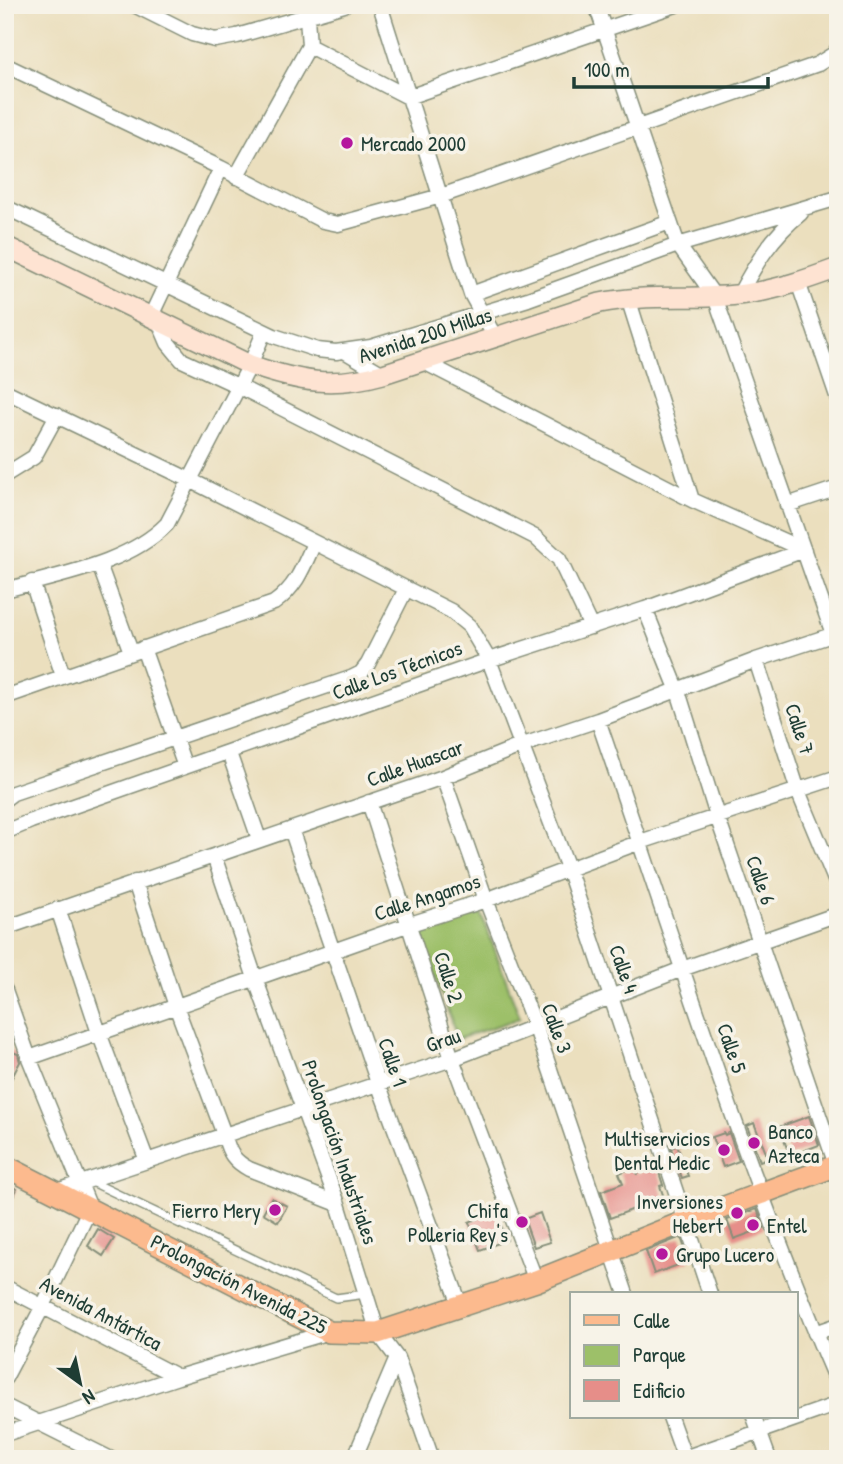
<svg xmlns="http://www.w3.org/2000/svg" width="843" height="1464" font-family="'Patrick Hand',sans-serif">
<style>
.green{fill:#9dc069;stroke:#5e7e4e;stroke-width:2}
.building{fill:#e68e89}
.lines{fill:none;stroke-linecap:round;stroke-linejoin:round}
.service-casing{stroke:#858e79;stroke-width:10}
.minor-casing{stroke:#858e79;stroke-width:17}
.secondary-casing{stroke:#858e79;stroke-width:22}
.primary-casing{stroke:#858e79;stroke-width:24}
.service{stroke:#fff;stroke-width:7}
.minor{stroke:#fff;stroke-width:14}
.secondary{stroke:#fee3d2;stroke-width:19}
.primary{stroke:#fcba8e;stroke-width:21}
.poi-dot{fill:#b5179e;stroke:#f7f3e8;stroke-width:2.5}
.labels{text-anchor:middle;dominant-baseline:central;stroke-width:7;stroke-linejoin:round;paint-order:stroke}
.poi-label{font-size:21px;fill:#1f3d34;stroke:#f7f3e8;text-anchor:start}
.street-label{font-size:21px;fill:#1f3d34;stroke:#f7f3e8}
</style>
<rect width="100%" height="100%" fill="#f7f3e8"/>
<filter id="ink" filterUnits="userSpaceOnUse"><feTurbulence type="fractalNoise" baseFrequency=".0143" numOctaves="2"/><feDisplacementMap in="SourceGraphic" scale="14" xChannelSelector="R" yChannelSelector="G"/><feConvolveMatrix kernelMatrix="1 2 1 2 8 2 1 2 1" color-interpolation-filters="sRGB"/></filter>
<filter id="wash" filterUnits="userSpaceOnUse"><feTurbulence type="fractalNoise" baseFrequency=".00686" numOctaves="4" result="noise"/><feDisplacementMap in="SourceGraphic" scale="28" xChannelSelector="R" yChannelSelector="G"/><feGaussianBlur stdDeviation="1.57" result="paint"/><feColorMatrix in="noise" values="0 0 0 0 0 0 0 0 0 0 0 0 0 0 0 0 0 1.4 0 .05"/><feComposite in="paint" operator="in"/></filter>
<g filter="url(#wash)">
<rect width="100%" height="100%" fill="#ebdfbe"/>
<path class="green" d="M 481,913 L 520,1018 L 458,1039 L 420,934 Z"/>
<g id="blocks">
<path class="building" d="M 10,1051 L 18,1054 L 20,1062 L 5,1091 L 5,1061 Z
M 809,1116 L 819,1145 L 790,1156 L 779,1127 Z
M 754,1123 L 768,1158 L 760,1161 L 747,1126 Z
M 724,1133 L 725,1135 L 729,1133 L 739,1161 L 723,1167 L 712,1137 Z
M 677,1145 L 688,1176 L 682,1178 L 671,1148 Z
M 657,1166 L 663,1185 L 660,1186 L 664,1198 L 610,1218 L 601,1191 L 623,1183 L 619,1173 L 635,1167 L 637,1174 Z
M 5,1184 L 17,1189 L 5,1213 Z
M 271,1198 L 287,1206 L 278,1222 L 263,1213 Z
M 757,1209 L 764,1228 L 734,1239 L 727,1220 Z
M 495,1211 L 507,1240 L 480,1250 L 469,1222 Z
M 540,1213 L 550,1242 L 534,1247 L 524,1219 Z
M 98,1229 L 114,1239 L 103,1256 L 88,1246 Z
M 681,1237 L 689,1261 L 654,1274 L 646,1251 Z"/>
</g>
</g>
<g filter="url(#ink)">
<use href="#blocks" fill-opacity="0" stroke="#858e79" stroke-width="2"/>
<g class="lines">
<g class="service-casing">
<path id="service" d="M 90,1181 L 336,1298 L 366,1294"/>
</g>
<g class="minor-casing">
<path id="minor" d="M 134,5 L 192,34 L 215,40 L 237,36 L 344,5
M 380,5 L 471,294 L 495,337
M 596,5 L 678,245 L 715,297 L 833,634
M 309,46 L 408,97 L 676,5
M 5,65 L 221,168 L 323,221 L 338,224 L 441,196 L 818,64 L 834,54 L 838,48
M 236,177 L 309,46 L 307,17 L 303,5
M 5,207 L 274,336 L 317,350 L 336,352 L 371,347 L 528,299 L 678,245 L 838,198
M 798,282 L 838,399
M 471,294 L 670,222
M 739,295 C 756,263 772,236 801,213
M 628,298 L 692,500
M 150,318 L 221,168
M 159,322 L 168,343 L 182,360 L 238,386 L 535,537 L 559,559 L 591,627
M 346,352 L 383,374
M 422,361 L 692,500 L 804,550
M 5,391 L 190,480 L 451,611 L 469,626 L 489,660 L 568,868 L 710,1294
M 5,475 L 34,457 L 57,415
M 787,505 L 838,488
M 99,564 L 131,652
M 32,582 L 63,676
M 5,590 C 58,575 128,564 167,524 L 250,365 L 264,332
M 645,609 L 678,691 L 717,816 L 836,1165
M 143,648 L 185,767
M 756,660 L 798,791 L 838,887
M 5,697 L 274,603 C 296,587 303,568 314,543
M 598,720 C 675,943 744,1169 838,1385
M 229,753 L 259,839
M 443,777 L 486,900 L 536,1028 L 626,1294
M 5,799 L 13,793 L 351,678 L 361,673 L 368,664 L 406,589
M 369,802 L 452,1059 L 536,1281
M 291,829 L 378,1083 L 461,1307
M 5,832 L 31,821 L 489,660 L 645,609 L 804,550
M 214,856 L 255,978 L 338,1204 L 378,1333 L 397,1358 L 432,1459
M 135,882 L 176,1006 L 225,1137 C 229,1153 234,1161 249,1169 L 338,1204
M 58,909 L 99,1033 L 147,1161
M 5,928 L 443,777 L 520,746 L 598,720 L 756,660 L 838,633
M 5,990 L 29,1058 L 90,1208 L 43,1306 L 5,1378
M 29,1058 L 410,924 L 486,900 L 640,842 L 838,777
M 57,1191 L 452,1059 L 682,969 L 838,914
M 5,1287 L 178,1377
M 815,1333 L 838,1325
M 5,1406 L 111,1459
M 670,1417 L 685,1459
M 754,1417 L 769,1459
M 5,1434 L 178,1377 L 329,1332
M 354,1459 L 397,1358
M 681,1459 L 838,1404"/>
</g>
<g class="secondary-casing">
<path id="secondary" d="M 5,246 L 250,365 C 299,382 333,388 383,374 L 600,303 C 648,293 697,301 745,294 C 777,290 808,279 838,268"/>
</g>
<g class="primary-casing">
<path id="primary" d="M 5,1166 L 329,1332 L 378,1333 L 536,1281 L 684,1222 L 838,1165"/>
</g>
<use href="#service" class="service"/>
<use href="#minor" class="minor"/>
<use href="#secondary" class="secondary"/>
<use href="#primary" class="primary"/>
</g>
</g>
<g class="poi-dot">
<circle cx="347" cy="143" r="7"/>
<circle cx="754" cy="1143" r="7"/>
<circle cx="724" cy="1150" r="7"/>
<circle cx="275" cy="1210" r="7"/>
<circle cx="737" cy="1213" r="7"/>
<circle cx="522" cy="1222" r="7"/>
<circle cx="753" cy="1225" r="7"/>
<circle cx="662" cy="1254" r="7"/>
</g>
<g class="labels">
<g class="poi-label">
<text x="361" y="143">Mercado 2000</text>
<text x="768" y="1131">Banco<tspan x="768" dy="24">Azteca</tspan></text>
<text x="710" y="1138" text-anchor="end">Multiservicios<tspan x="710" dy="24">Dental Medic</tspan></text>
<text x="723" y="1201" text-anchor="end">Inversiones<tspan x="723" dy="24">Hebert</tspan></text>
<text x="261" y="1210" text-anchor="end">Fierro Mery</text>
<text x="508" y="1210" text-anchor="end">Chifa<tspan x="508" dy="24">Polleria Rey's</tspan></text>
<text x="767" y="1225">Entel</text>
<text x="676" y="1254">Grupo Lucero</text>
</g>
<g class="street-label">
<text transform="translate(425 335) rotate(-18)">Avenida 200 Millas</text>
<text transform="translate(397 670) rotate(-20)">Calle Los Técnicos</text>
<text transform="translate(800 729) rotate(72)">Calle 7</text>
<text transform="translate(415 763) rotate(-20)">Calle Huascar</text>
<text transform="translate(761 880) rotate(71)">Calle 6</text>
<text transform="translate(427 897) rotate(-18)">Calle Angamos</text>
<text transform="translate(624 969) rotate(71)">Calle 4</text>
<text transform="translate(449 977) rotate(72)">Calle 2</text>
<text transform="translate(557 1028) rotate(70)">Calle 3</text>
<text transform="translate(443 1040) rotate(-19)">Grau</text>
<text transform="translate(732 1048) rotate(71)">Calle 5</text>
<text transform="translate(393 1062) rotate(71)">Calle 1</text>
<text transform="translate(340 1152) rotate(71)">Prolongación Industriales</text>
<text transform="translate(239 1284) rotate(27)">Prolongación Avenida 225</text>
<text transform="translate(101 1313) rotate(28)">Avenida Antártica</text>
</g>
</g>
<rect width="843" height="1464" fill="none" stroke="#f7f3e8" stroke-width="28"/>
<rect x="570" y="1292" width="228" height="126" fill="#f7f3e8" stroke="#a1aaa0" stroke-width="2"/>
<rect x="584" y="1315" width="35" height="10" fill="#fcba8e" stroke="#a1aaa0" stroke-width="2"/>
<text x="633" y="1328" font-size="21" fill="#1f3d34">Calle</text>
<rect x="584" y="1345" width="35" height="21" fill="#9dc069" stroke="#a1aaa0" stroke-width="2"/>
<text x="633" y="1362" font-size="21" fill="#1f3d34">Parque</text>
<rect x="584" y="1380" width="35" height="21" fill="#e68e89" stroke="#a1aaa0" stroke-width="2"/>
<text x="633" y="1398" font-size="21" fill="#1f3d34">Edificio</text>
<g transform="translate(80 1383) rotate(147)" stroke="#f7f3e8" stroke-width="5" paint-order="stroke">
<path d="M0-5L12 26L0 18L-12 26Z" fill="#1f3d34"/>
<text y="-10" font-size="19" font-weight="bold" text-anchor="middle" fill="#1f3d34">N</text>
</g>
<path d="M574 77v10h194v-10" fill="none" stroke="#1f3d34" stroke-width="3.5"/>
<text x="584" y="77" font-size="21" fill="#1f3d34" stroke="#f7f3e8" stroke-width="5" paint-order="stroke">100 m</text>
</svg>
